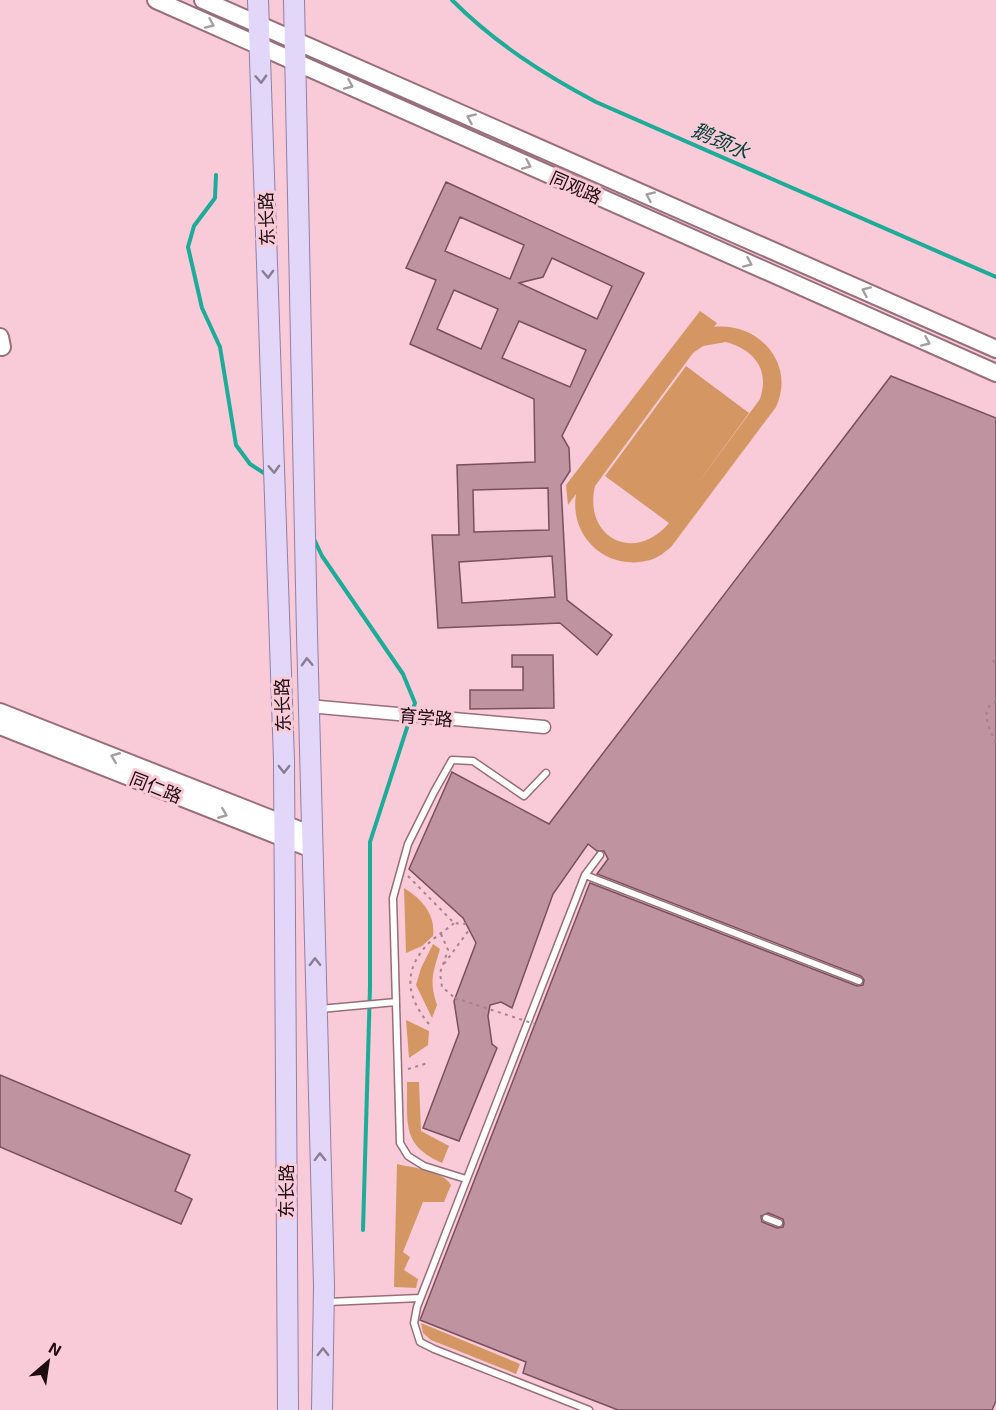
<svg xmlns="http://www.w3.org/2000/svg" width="996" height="1410" font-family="'Exo 2','Noto Sans SC',sans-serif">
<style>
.green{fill:#d49763;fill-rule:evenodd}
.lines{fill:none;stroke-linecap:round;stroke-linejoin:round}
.stream{stroke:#1cac98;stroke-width:4}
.building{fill:#bf939f;stroke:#78515c;stroke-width:1.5;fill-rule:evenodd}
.lane-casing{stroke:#986e7a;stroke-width:9}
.street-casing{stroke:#986e7a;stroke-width:15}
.secondary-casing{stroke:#986e7a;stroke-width:20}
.primary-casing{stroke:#917fa6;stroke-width:22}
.path{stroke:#a6838d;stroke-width:2;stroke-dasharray:3 4.5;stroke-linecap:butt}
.lane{stroke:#fff;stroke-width:6}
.street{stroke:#fff;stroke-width:12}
.secondary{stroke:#fff;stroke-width:16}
.primary{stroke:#e3d7f9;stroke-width:20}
.path-bridge{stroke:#a6838d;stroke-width:2;stroke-dasharray:3 4.5;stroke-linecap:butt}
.oneway{stroke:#a59ea0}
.oneway2{stroke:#8a7c91}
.labels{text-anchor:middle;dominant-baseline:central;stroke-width:6;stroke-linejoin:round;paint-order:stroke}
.street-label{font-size:18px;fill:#1d0d12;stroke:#f9cad7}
.water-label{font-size:20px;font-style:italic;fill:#054138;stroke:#f9cad7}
</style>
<rect width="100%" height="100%" fill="#f9cad7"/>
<path class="green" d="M 700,311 L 717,323 L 714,327 C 759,322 796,364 776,407 L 671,547 C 665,552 658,558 650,560 C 607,572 569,537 576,494 L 568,505 L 566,485 ZM 726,342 C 754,350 770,369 760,399 L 692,491 L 749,413 L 686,366 L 605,476 L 669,523 C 635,564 583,538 595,486 L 693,353 L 703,346 Z
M 404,888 C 422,899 436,915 433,936 L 422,946 L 406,953 Z
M 433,944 L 440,949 C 433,973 429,981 437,1005 L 432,1018 L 416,985 L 421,968 Z
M 406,1020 L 429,1031 L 428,1045 L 409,1058 Z
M 407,1082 L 419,1082 L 421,1131 L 449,1146 L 442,1163 C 400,1145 408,1121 407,1082 Z
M 397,1164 C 413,1168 442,1170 451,1185 L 444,1202 L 423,1202 L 403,1252 L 410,1257 L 404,1270 L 418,1279 L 416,1288 L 394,1287 Z
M 421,1323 L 520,1364 L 516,1374 L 431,1340 L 423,1333 Z"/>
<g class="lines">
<path class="stream" d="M 452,0 C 495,43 543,74 596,102 L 996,277
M 216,175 L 215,198 L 194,226 L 188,247 L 202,308 L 220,347 L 236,445 L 250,464 L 267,475
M 314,539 L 322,556 L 403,674 L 415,703 L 370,842 L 370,987 L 363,1230"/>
</g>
<path class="building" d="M 446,182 L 644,273 L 562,436 L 569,448 L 570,471 L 561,485 L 567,600 L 612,635 L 597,655 L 560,623 L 438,628 L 432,535 L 459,535 L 457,465 L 535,462 L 534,399 L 410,344 L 436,280 L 406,268 ZM 460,217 L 524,245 L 510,279 L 445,251 ZM 552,258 L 612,286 L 597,319 L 519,283 L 543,277 ZM 454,290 L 498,309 L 481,349 L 437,329 ZM 519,321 L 586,350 L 570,387 L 502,358 ZM 548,488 L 549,530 L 474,532 L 473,490 ZM 552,556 L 555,597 L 462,603 L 459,562 Z
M 891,376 L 996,418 L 996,1401 L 992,1410 L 618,1410 L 523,1373 L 526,1362 L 420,1320 L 589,885 L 590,883 L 857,986 L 863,985 L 864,980 L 861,976 L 597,874 L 608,859 L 604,851 L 597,851 L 588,844 L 553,894 L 512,1008 L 501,1002 L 490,1005 L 488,1016 L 492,1044 L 497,1048 L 459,1141 L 423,1128 L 459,1033 L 454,1001 L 476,943 L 463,918 L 409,869 L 452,772 L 549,824 ZM 768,1213 L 783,1219 L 784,1223 L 783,1227 L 777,1228 L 762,1222 L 761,1216 Z
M 512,655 L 553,655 L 554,708 L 470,709 L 470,690 L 523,690 L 523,667 L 512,667 Z
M 0,1075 L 190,1155 L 175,1191 L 192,1199 L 181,1224 L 0,1147 Z"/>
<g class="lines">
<g class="lane-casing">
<path id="lane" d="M 585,875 L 600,855
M 320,1009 L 396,1002
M 466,1179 L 424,1166 L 408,1156 L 400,1143 L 393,898 L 408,844 L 434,792 L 452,760 L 473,761 L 524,796 L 546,773
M 766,1218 L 779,1223
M 328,1302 L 420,1298
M 589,1410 L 434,1349 L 420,1342 L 414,1323 L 417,1307 L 585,875 L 859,981"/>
</g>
<g class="street-casing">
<path id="street" d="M 308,706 L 544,727"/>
</g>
<g class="secondary-casing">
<path id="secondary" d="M 156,0 L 996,373
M 203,0 L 996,349
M 0,337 L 2,347
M 0,712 L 312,835
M 0,726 L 312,849"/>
</g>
<g class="primary-casing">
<path id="primary" d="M 258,0 L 284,761 L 288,1410
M 294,0 L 307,634 L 324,1286 L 322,1410"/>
</g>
<path class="path" d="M 993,660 L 996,666
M 996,701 L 987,708 C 985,723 990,730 996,742
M 408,876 L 454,923 L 466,924
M 441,934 L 448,950 L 440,973 L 442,987 L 455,998
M 444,964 L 469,930
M 429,1024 C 410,1001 402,977 422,951 C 429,940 444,932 454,923
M 408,1069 L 428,1063"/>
<use href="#lane" class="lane"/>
<use href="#street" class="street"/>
<use href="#secondary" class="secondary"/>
<use href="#primary" class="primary"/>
<path class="path-bridge" d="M 455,998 L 535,1024"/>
</g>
<defs><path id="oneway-chevron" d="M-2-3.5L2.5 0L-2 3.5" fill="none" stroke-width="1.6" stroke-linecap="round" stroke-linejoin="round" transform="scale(1.5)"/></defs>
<g class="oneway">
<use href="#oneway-chevron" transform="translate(210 24) rotate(24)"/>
<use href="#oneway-chevron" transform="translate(349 85) rotate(24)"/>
<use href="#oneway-chevron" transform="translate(471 118) rotate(-156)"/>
<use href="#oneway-chevron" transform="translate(527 165) rotate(24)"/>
<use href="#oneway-chevron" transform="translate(650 196) rotate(-156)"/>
<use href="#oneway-chevron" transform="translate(748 263) rotate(24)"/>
<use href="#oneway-chevron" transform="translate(866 291) rotate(-156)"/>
<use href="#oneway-chevron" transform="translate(926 342) rotate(24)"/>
<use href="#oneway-chevron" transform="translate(115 757) rotate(-158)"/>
<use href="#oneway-chevron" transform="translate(223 814) rotate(22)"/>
</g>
<g class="oneway2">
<use href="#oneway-chevron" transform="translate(261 79) rotate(88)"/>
<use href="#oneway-chevron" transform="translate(268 274) rotate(88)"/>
<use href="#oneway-chevron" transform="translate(274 469) rotate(88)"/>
<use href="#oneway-chevron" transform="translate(307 662) rotate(-92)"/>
<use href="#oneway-chevron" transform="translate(284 769) rotate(90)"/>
<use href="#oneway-chevron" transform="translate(315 962) rotate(-91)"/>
<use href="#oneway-chevron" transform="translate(320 1157) rotate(-91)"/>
<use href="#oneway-chevron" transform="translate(323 1352) rotate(-90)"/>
</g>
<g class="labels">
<g class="street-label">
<text transform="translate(576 187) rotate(24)">同观路</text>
<text transform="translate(266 219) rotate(-92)">东长路</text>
<text transform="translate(282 705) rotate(-92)">东长路</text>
<text transform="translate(426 717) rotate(5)">育学路</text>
<text transform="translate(156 787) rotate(22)">同仁路</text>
<text transform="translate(286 1191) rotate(-90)">东长路</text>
</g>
<g class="water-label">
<text transform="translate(721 140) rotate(24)">鹅颈水</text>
</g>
</g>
<g transform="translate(48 1362) rotate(29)" stroke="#f9cad7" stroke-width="4.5" paint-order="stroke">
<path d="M0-4.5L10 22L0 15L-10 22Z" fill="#1d0d12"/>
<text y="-9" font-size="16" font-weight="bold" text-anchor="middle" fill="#1d0d12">N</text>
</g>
</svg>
